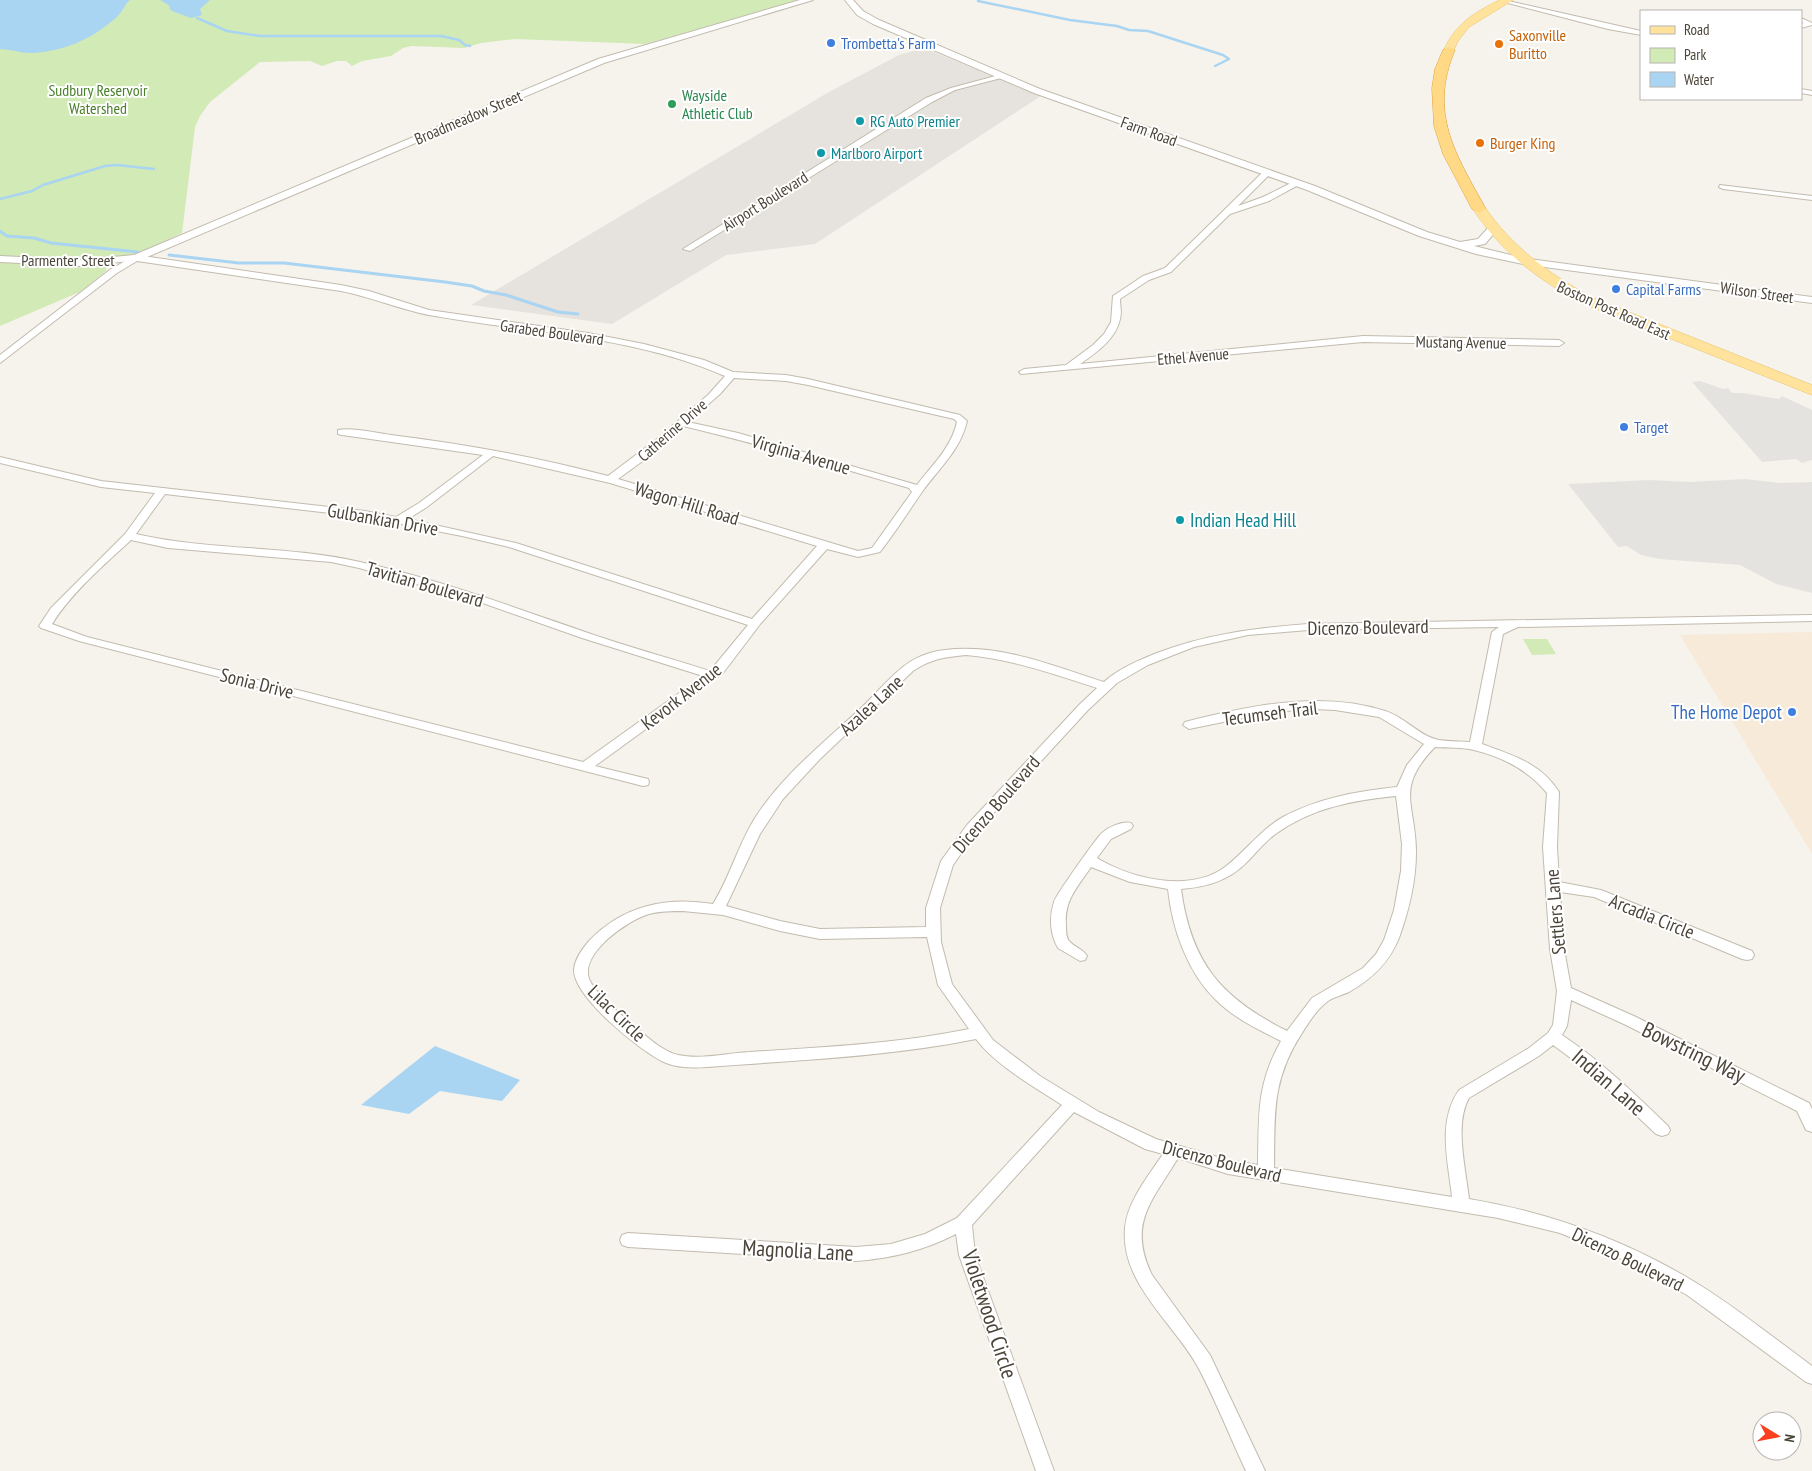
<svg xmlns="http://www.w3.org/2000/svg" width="1812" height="1471" font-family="'PT Sans Narrow',sans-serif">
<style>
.commercial{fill:#f7ead8}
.industrial{fill:#e6e2dd}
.green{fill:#d2eab5}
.parking{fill:#e5e3e0}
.water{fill:#a9d4f2}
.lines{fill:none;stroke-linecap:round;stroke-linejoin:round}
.stream-far1{stroke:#a9d4f2;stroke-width:2.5}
.stream{stroke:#a9d4f2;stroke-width:3}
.minor-casing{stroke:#c2bbae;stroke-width:2}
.tertiary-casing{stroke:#c2bbae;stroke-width:2}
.primary-casing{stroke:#e6c16a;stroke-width:1}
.trunk-casing{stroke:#e0a43c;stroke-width:1}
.minor{fill:#fff;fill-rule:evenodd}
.tertiary{fill:#fff;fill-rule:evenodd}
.primary{fill:#ffe39c;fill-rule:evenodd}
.trunk{fill:#ffd985;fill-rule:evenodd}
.shop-dot{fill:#3f7fe0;stroke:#fff;stroke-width:2}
.food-dot{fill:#e8710a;stroke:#fff;stroke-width:2}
.leisure-dot{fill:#2e9e5b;stroke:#fff;stroke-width:2}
.culture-dot{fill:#0f9aa8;stroke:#fff;stroke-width:2}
.labels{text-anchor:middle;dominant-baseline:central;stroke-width:4;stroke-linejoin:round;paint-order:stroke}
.far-food-label{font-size:16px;fill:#c56008;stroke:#fff;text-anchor:start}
.far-shop-label{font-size:16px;fill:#366cbe;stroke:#fff;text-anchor:start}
.far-park-label{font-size:16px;fill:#4a7f2a;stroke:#fff}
.far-leisure-label{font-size:16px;fill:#27864d;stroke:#fff;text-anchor:start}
.far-street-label{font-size:16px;fill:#4b4439;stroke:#fff}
.far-culture-label{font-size:16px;fill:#0d838f;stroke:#fff;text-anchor:start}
.street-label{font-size:19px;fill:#4b4439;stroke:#fff}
.culture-label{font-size:19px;fill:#0d838f;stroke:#fff;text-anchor:start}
.shop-label{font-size:19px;fill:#366cbe;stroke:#fff;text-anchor:end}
.near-street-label{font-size:22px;fill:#4b4439;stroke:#fff}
</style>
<rect width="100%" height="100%" fill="#f6f3ec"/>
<path class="commercial" d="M 1812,632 L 1812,854 L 1680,635 Z"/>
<path class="industrial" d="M 924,48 L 1041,96 L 815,244 L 726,255 L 612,324 L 471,305 L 829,92 L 899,55 Z"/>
<path class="green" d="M 0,0 L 801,0 L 645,44 L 515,39 L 481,43 L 464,48 L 411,46 L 403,48 L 391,56 L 362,61 L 352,66 L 346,61 L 337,61 L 322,66 L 310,61 L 260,62 L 210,102 L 200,116 L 195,127 L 182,233 L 133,256 L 123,257 L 107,264 L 106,271 L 82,291 L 0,326 Z
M 1523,639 L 1547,639 L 1556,654 L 1532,655 Z"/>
<path class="parking" d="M 1700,381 L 1723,389 L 1728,388 L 1732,393 L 1743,393 L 1779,399 L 1782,396 L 1812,410 L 1812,460 L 1802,463 L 1796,459 L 1762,462 L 1692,382 Z
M 1745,479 L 1781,483 L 1812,482 L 1812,593 L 1776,584 L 1740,565 L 1660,559 L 1641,555 L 1627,546 L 1618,547 L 1568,484 L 1649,480 L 1690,482 Z"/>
<path class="water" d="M 0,0 L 130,0 C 125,4 125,7 121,12 C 118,17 112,21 107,25 C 86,42 58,52 31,53 C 20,53 10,49 0,49 Z
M 160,0 L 210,0 L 200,9 L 202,15 L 191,18 L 172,11 L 169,8 L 170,6 Z
M 435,1046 L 520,1080 L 502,1101 L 440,1091 L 409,1114 L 361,1105 Z"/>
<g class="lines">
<path class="stream-far1" d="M 978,1 L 1070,20 L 1117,26 L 1129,30 L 1148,31 L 1223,55 L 1229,59 L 1215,66
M 197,18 L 227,31 L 260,36 L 441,36 L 459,40 L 465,45 L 470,46
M 0,199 L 32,191 L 43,185 L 105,166 L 117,165 L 154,169
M 0,231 L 3,233"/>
<path class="stream" d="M 1,232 L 7,236 L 34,238 L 51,243 L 138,252
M 169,255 L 239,263 L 284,263 L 445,282 L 472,286 L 484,291 L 506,295 L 558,312 L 578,314"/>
<g class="minor-casing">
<path id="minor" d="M 1504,0 L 1641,31 L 1641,35 L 1608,29 L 1504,2 Z
M 1801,18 L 1812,23 L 1812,25 L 1801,28 L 1801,24 L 1804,23 L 1801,22 Z
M 1003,74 L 1006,76 L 1005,77 L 955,90 L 932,102 L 690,251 L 683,249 L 926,98 L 951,88 Z
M 1801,89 L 1812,91 L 1812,95 L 1801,93 Z
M 1264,171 L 1271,173 L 1238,206 L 1263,197 L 1295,181 L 1302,183 L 1269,201 L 1230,214 L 1171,272 L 1149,280 L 1120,299 C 1120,305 1122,313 1120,319 C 1116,339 1096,353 1080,364 L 1363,336 L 1559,340 L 1564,343 L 1559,346 L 1363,342 L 1021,374 L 1019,372 L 1024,369 L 1066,365 L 1093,345 L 1104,334 L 1111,322 L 1113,296 L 1143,276 L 1165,268 Z
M 1720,185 L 1812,196 L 1812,200 L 1723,189 L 1719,187 Z
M 136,255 L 341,285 L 369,291 L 429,310 L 588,333 L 644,344 L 704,360 L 733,372 L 786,375 L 808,379 L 960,415 L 967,421 C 960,451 939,468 922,492 C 908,512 895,533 880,552 L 858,557 L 827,549 L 761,623 L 723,673 L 595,766 L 648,779 L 649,782 L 648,785 L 643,786 L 79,641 L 41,628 L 39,626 L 51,608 L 125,534 L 155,493 L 101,487 L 0,463 L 0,457 L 101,481 L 365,511 L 396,517 L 419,503 L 483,455 L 342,435 L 338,434 L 338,430 C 352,427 377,433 391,435 C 464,444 537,457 608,476 L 657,439 L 708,395 L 725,376 C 632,335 528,333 429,315 C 399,309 371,297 341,291 L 137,261 L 117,273 L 0,363 L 0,355 L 111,269 ZM 734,378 L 786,381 L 808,385 L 954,419 L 957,422 C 951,448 933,464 917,485 L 738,433 L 688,422 L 720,394 ZM 683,426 C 759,444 834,466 909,488 L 912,492 L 872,548 L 858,551 L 618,479 L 644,460 ZM 493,456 L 610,483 L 817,546 L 752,619 L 516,543 L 408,519 L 427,507 ZM 165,494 L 365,517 L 462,536 L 509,547 L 748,625 L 710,671 C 670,658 628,647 588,633 C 513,607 438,579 360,562 C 287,545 209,551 136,534 ZM 131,540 L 168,548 L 331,562 L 359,568 L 477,601 L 582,638 L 703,676 L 583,762 L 87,637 L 52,624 C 72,592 104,565 131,540 Z
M 1812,615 L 1812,621 L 1518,627 L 1503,634 L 1482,744 C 1512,755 1541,763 1559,792 L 1557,847 L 1559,882 L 1601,890 L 1752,951 L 1754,955 L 1752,959 L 1747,960 L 1742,959 L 1594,897 L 1560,892 L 1564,949 L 1571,988 L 1636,1017 L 1809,1103 L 1812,1109 L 1812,1132 L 1806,1130 L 1797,1111 L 1626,1025 L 1571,1000 L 1567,1026 L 1562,1035 C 1601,1061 1634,1093 1668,1126 L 1670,1130 L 1668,1134 L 1662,1136 L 1656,1134 L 1591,1073 L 1553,1045 L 1539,1056 L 1469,1098 C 1454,1124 1466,1170 1469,1199 C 1552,1213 1626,1240 1698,1284 C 1737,1308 1775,1339 1812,1366 L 1812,1384 L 1806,1382 L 1687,1295 L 1624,1260 L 1560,1233 L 1498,1218 L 1228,1174 L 1178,1158 C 1152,1201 1127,1224 1152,1275 L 1210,1355 L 1265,1471 L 1246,1471 C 1230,1437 1216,1401 1198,1367 C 1174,1323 1120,1283 1125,1228 C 1127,1202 1149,1175 1163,1154 L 1145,1149 L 1074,1112 L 972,1225 L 975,1255 L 1054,1471 L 1036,1471 L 959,1255 L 956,1234 C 922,1251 893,1258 856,1261 L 628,1247 L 622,1245 L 620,1240 L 622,1235 L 628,1233 L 856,1247 L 891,1244 L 925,1234 L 957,1218 L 1062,1105 C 1036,1088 994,1064 976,1039 C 888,1057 797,1060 707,1067 C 693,1068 679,1068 666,1063 C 642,1053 575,998 574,971 C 574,961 582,949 589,941 C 622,906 666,896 713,904 C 730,877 738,845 755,818 C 783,774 825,742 862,707 C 879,691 893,672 913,660 C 922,655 934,651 945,650 C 999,643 1053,666 1104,682 C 1118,669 1139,660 1157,653 C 1206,634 1256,628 1308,624 ZM 1499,627 L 1492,632 L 1470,742 C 1459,741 1445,742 1435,739 C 1419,735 1403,716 1385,711 C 1321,690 1248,706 1185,722 L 1183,725 L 1189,729 L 1272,712 L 1314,709 L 1335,710 L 1379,717 L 1424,744 L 1407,765 L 1397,787 C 1358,791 1318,798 1283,817 C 1260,830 1246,851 1225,867 C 1190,893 1132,879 1097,858 L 1111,839 L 1131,829 L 1133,826 L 1131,823 C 1122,821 1109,827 1102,833 C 1097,837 1056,895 1054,902 C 1049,917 1050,934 1058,948 L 1080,961 L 1085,960 L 1087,956 C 1083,949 1074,947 1069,941 C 1066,937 1066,931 1066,926 C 1064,900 1077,888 1091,867 L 1130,882 L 1168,889 C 1172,928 1187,972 1216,1000 C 1234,1018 1259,1030 1281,1041 C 1256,1085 1259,1117 1258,1165 L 1228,1160 L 1156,1139 L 1099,1112 L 1040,1076 L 993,1040 L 952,984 L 941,942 L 940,908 L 953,865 L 977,831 L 1088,710 L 1117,683 L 1148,665 L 1194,647 L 1248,635 L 1308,630 ZM 966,655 C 1012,659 1054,674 1097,688 L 1080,704 L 967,825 L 941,861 L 926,908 L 926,927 L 820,929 L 780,921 L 726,906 L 760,834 L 783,799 L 820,759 L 913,671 C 930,659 945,657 966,655 ZM 1435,747 C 1448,748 1462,747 1474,750 C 1503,757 1528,770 1547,793 L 1543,847 L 1550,949 L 1557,991 L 1553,1025 L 1548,1033 L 1529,1048 L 1459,1090 C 1437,1122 1448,1160 1452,1197 L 1274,1168 C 1275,1114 1271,1081 1302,1033 C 1309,1022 1317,1009 1328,1001 C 1334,997 1342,995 1349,992 C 1372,979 1389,963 1399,938 C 1409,910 1416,882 1416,852 C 1416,804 1394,789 1435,747 ZM 1396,796 L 1402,844 L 1401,871 L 1394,910 L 1384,940 L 1376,954 L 1363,968 L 1312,998 L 1287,1031 C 1222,998 1191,964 1181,889 C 1207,887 1228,881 1247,862 C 1257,852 1265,841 1277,833 C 1312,808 1354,800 1396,796 ZM 683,911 L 723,915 L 780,931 L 820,939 L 927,937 L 938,985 L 969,1029 C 897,1044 823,1047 750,1052 C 727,1053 701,1060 678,1055 C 661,1051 644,1034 631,1023 C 619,1013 595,993 589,979 C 580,953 628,920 649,914 C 660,911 672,911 683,911 Z"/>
</g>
<g class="tertiary-casing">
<path id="tertiary" d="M 800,0 L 813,0 L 604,63 L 140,260 L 82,266 L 0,262 L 0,256 L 82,260 L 134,255 L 598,59 Z
M 845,0 L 853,0 L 863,11 L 879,20 L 1040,89 L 1315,186 L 1427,232 L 1460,242 L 1478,239 L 1488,228 L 1496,228 L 1497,230 L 1485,244 L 1474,246 L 1523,258 L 1812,297 L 1812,303 L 1523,264 L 1476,254 L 1419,236 L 1307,190 L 1034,93 L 873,24 L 857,15 Z"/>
</g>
<g class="primary-casing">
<path id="primary" d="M 1500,0 L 1513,0 L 1469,27 L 1458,41 L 1453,52 L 1445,52 L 1444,50 C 1455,24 1475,12 1500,0 Z
M 1479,205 L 1484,206 C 1512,247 1548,273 1591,297 L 1812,385 L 1812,395 L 1581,303 C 1535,277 1502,253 1473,209 Z"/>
</g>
<g class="trunk-casing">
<path id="trunk" d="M 1449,47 L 1455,50 C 1428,113 1456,155 1486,209 L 1479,213 L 1472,209 L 1443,154 L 1434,126 L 1432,88 L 1435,69 L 1443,50 Z"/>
</g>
<use href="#minor" class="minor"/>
<use href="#tertiary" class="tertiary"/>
<use href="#primary" class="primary"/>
<use href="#trunk" class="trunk"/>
</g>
<g class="shop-dot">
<circle cx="831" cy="43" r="5"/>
<circle cx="1616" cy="289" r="5"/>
<circle cx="1624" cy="427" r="5"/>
<circle cx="1792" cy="712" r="5"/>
</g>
<g class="food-dot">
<circle cx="1499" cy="44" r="5"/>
<circle cx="1480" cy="143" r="5"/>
</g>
<circle class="leisure-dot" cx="672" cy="104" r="5"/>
<g class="culture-dot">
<circle cx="860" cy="121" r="5"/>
<circle cx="821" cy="153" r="5"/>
<circle cx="1180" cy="520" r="5"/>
</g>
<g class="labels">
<g class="far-food-label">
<text x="1509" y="35">Saxonville<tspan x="1509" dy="18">Buritto</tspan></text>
<text x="1490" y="143">Burger King</text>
</g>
<g class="far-shop-label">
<text x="841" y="43">Trombetta's Farm</text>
<text x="1626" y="289">Capital Farms</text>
<text x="1634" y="427">Target</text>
</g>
<g class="far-park-label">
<text x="98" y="90">Sudbury Reservoir<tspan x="98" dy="18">Watershed</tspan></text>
</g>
<g class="far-leisure-label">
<text x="682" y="95">Wayside<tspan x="682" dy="18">Athletic Club</tspan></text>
</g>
<g class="far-street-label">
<text transform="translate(468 117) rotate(-23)">Broadmeadow Street</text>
<text transform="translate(1149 131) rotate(20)">Farm Road</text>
<text transform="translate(765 201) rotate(-32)">Airport Boulevard</text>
<text x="68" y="260">Parmenter Street</text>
<text transform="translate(1757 292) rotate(8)">Wilson Street</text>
<text transform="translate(1614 310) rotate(24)">Boston Post Road East</text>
<text transform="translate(552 332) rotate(8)">Garabed Boulevard</text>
<text transform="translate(1461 342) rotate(1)">Mustang Avenue</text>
<text transform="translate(1193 356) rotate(-5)">Ethel Avenue</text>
<text transform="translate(672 430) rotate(-41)">Catherine Drive</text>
</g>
<g class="far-culture-label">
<text x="870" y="121">RG Auto Premier</text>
<text x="831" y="153">Marlboro Airport</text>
</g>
<g class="street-label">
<text transform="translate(801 454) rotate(16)">Virginia Avenue</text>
<text transform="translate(687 503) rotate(17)">Wagon Hill Road</text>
<text transform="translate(383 519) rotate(10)">Gulbankian Drive</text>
<text transform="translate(425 584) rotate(16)">Tavitian Boulevard</text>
<text transform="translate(1368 627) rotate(-1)">Dicenzo Boulevard</text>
<text transform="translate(257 683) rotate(14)">Sonia Drive</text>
<text transform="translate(681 696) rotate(-38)">Kevork Avenue</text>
<text transform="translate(871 705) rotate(-43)">Azalea Lane</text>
<text transform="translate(1270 713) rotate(-7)">Tecumseh Trail</text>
<text transform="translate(996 804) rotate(-49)">Dicenzo Boulevard</text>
<text transform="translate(1555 912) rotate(-95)">Settlers Lane</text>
<text transform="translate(1652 916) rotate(22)">Arcadia Circle</text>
<text transform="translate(617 1013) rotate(44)">Lilac Circle</text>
<text transform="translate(1222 1161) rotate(14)">Dicenzo Boulevard</text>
<text transform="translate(1628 1259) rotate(26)">Dicenzo Boulevard</text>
</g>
<g class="culture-label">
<text x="1190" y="520">Indian Head Hill</text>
</g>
<g class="shop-label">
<text x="1782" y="712">The Home Depot</text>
</g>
<g class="near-street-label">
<text transform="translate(1694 1052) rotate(26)">Bowstring Way</text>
<text transform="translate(1609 1082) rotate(41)">Indian Lane</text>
<text transform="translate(798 1250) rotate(3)">Magnolia Lane</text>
<text transform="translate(990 1314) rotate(72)">Violetwood Circle</text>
</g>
</g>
<rect x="1640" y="10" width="162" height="90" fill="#ffffff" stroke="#b7b4b0"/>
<rect x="1650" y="26" width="25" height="8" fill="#ffe39c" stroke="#b7b4b0"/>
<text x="1684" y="35" font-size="15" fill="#4b4439">Road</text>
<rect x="1650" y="48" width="25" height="15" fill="#d2eab5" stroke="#b7b4b0"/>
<text x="1684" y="60" font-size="15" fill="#4b4439">Park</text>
<rect x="1650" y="72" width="25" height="15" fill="#a9d4f2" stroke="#b7b4b0"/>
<text x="1684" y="85" font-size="15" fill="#4b4439">Water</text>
<g transform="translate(1777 1436) rotate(100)"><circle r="24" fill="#ffffff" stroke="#b7b4b0"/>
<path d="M0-4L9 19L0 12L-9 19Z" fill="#fc3f1d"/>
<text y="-8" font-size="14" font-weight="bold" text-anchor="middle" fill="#4b4439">N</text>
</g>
</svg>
